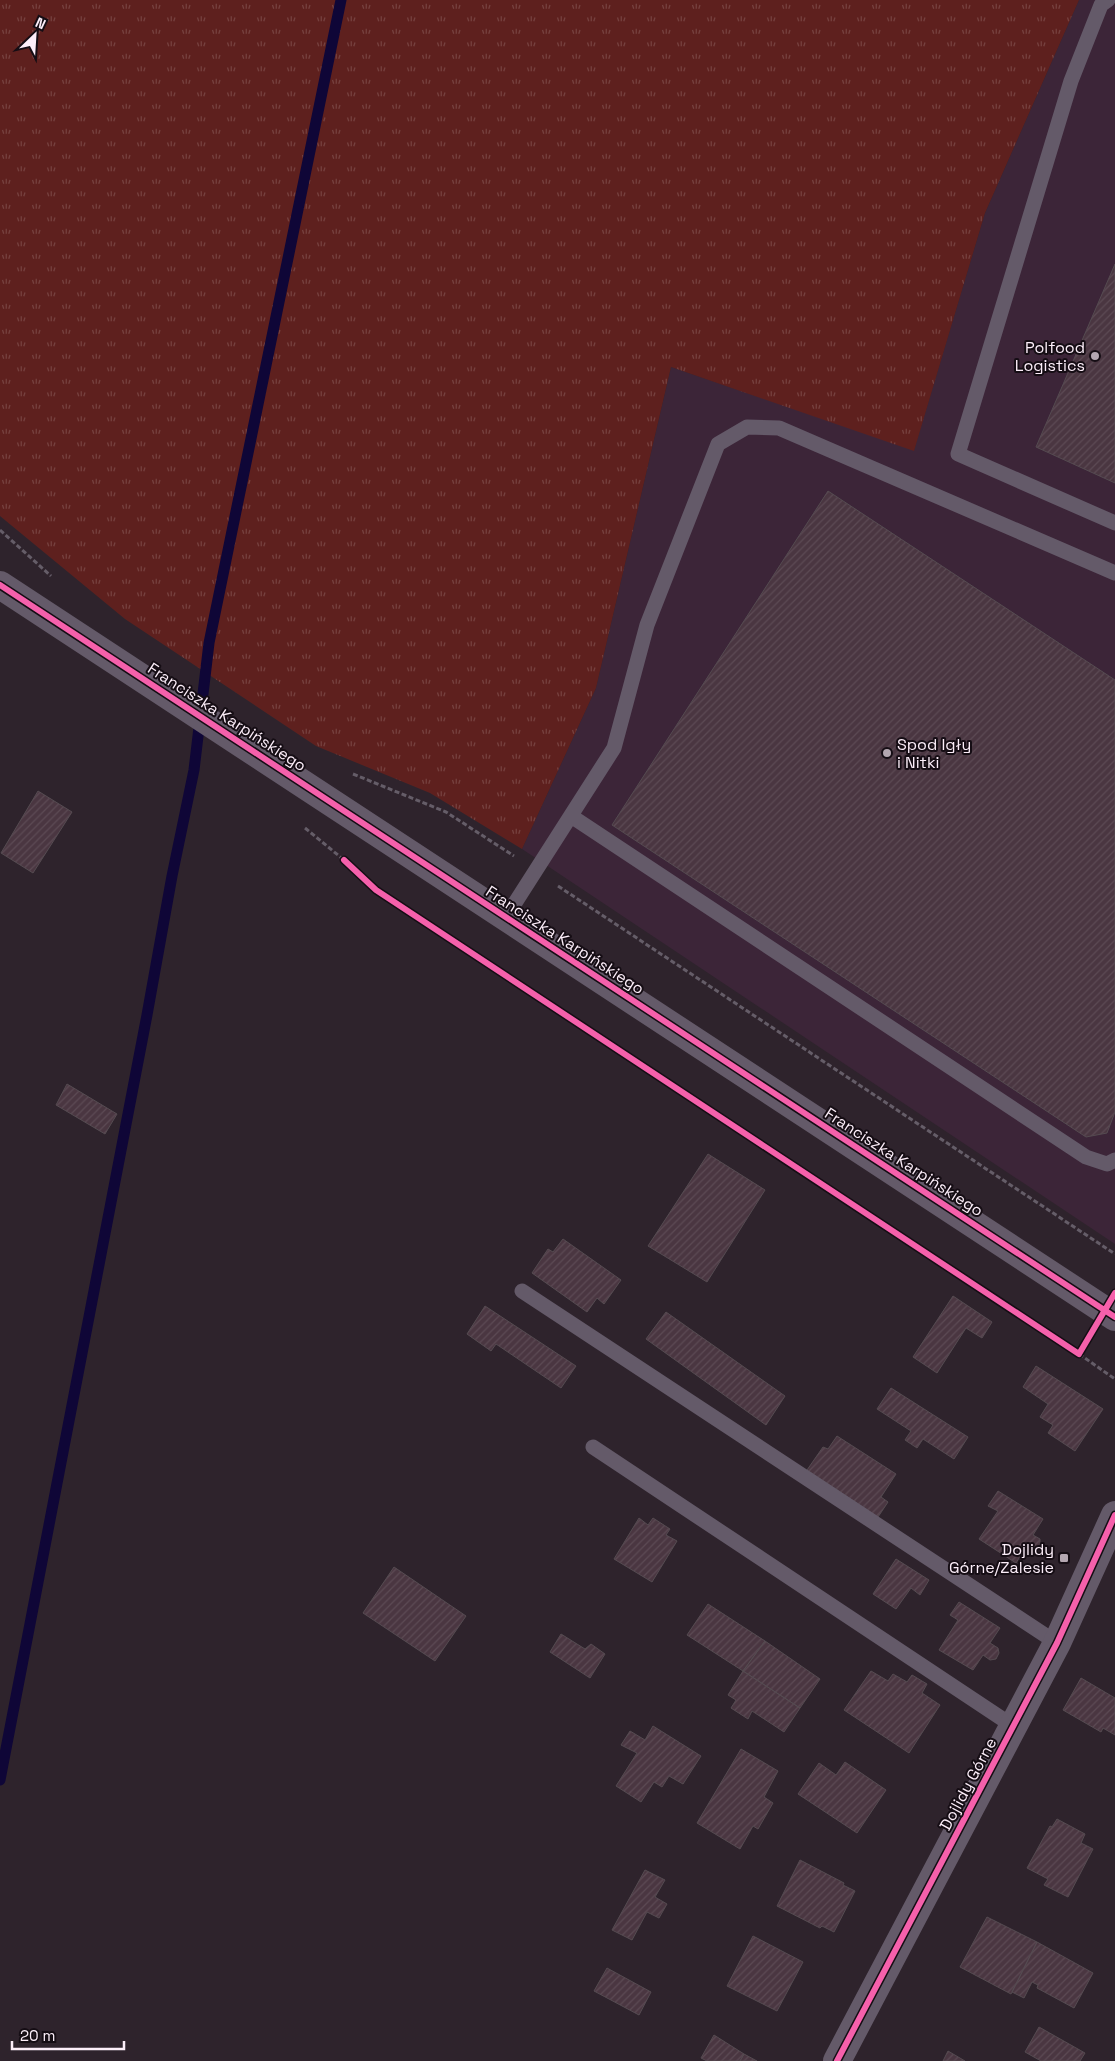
<svg xmlns="http://www.w3.org/2000/svg" width="1115" height="2061" font-family="'Space Grotesk',sans-serif">
<style>
.built{fill:#3c2538}
.grass{fill:url(#grass-tufts)}
.lines{fill:none;stroke-linecap:round;stroke-linejoin:round}
.stream{stroke:#0f0637;stroke-width:11}
.building{fill:url(#building-hatch);stroke:#554b51}
.path{stroke:#655d68;stroke-width:3;stroke-dasharray:5 2.5;stroke-linecap:butt}
.service{stroke:#645a69;stroke-width:15}
.minor{stroke:#645a69;stroke-width:28}
.tertiary{stroke:#645a69;stroke-width:28}
.cycleway-casing{stroke:#150d14;stroke-width:9}
.cycleway{stroke:#f560ab;stroke-width:6}
.poi-dot{fill:#b4a7b1;stroke:#150d14;stroke-width:2}
.labels{text-anchor:middle;dominant-baseline:central;stroke-width:4;stroke-linejoin:round;paint-order:stroke}
.poi-label{font-size:16px;fill:#fceef9;stroke:#150d14;text-anchor:end}
.street-label{font-size:16px;fill:#fceef9;stroke:#150d14}
</style>
<defs>
<pattern id="grass-tufts" width="24" height="20" patternUnits="userSpaceOnUse" patternTransform="scale(1.25)"><rect width="24" height="20" fill="#5e201e"/><path d="M3 7l-1-3M5 7V3M7 7l1-3M15 17l-1-3M17 17v-4M19 17l1-3" fill="none" stroke="#76413f"/></pattern>
<pattern id="building-hatch" width="6" height="6" patternUnits="userSpaceOnUse" patternTransform="scale(1.25)"><rect width="6" height="6" fill="#4a3641"/><path d="M-1 1l2-2M0 6l6-6M5 7l2-2" fill="none" stroke="#5c4a54"/></pattern>
</defs>
<rect width="100%" height="100%" fill="#2e232c"/>
<path class="built" d="M 1079,0 L 1115,0 L 1115,1244 L 522,849 L 596,688 L 671,367 L 914,450 L 985,213 Z"/>
<path class="grass" d="M 0,0 L 1079,0 L 985,213 L 914,451 L 671,367 L 596,688 L 522,849 L 430,793 L 316,746 L 125,619 L 0,516 Z"/>
<g class="lines">
<path class="stream" d="M 0,1780 L 147,1015 L 172,876 L 194,770 L 209,643 L 341,0"/>
</g>
<path class="building" d="M 1115,264 L 1115,483 L 1036,447 Z
M 828,491 L 1115,680 L 1115,1112 L 1107,1133 L 1086,1137 L 612,825 Z
M 38,791 L 72,812 L 33,873 L 1,853 Z
M 67,1084 L 117,1114 L 105,1134 L 56,1105 Z
M 708,1154 L 765,1190 L 707,1282 L 648,1246 Z
M 563,1239 L 621,1280 L 604,1304 L 597,1298 L 587,1312 L 532,1273 L 548,1249 L 553,1252 Z
M 953,1296 L 992,1322 L 982,1338 L 966,1328 L 937,1373 L 913,1357 Z
M 485,1306 L 576,1366 L 561,1388 L 496,1344 L 491,1351 L 467,1334 Z
M 666,1312 L 785,1396 L 766,1425 L 646,1339 Z
M 1036,1366 L 1103,1409 L 1075,1451 L 1048,1433 L 1053,1425 L 1040,1417 L 1048,1404 L 1023,1387 Z
M 891,1388 L 968,1437 L 954,1459 L 923,1439 L 917,1448 L 905,1440 L 911,1431 L 877,1409 Z
M 837,1436 L 896,1474 L 881,1497 L 888,1502 L 878,1517 L 807,1470 L 823,1447 L 828,1449 Z
M 998,1491 L 1043,1519 L 1033,1535 L 1040,1539 L 1040,1544 L 1037,1550 L 1032,1552 L 1025,1548 L 1016,1563 L 979,1539 L 998,1511 L 988,1506 Z
M 639,1518 L 648,1525 L 653,1518 L 670,1529 L 666,1535 L 677,1541 L 652,1582 L 614,1559 Z
M 896,1559 L 929,1580 L 920,1595 L 911,1588 L 896,1609 L 873,1594 Z
M 394,1567 L 466,1616 L 435,1661 L 363,1613 Z
M 959,1602 L 1000,1628 L 990,1643 L 998,1648 L 999,1653 L 996,1659 L 990,1660 L 983,1655 L 973,1670 L 939,1650 L 958,1620 L 950,1615 Z
M 708,1604 L 765,1641 L 743,1671 L 687,1635 Z
M 561,1634 L 585,1649 L 591,1644 L 605,1654 L 590,1678 L 550,1652 Z
M 765,1641 L 820,1679 L 800,1708 L 743,1671 Z
M 743,1671 L 800,1708 L 784,1732 L 752,1711 L 748,1719 L 731,1708 L 736,1700 L 728,1695 Z
M 871,1671 L 888,1681 L 893,1674 L 907,1682 L 912,1675 L 927,1684 L 922,1693 L 940,1705 L 909,1753 L 844,1710 Z
M 1081,1678 L 1115,1698 L 1115,1735 L 1103,1728 L 1101,1732 L 1063,1710 Z
M 653,1726 L 701,1756 L 683,1784 L 669,1776 L 662,1787 L 654,1782 L 641,1802 L 616,1786 L 637,1753 L 621,1745 L 630,1731 L 645,1740 Z
M 741,1749 L 778,1771 L 764,1797 L 773,1803 L 758,1829 L 753,1826 L 740,1849 L 697,1823 Z
M 845,1762 L 886,1790 L 857,1833 L 798,1794 L 819,1763 L 836,1775 Z
M 1057,1819 L 1085,1834 L 1081,1843 L 1093,1849 L 1068,1897 L 1044,1885 L 1048,1879 L 1027,1868 L 1050,1826 L 1052,1827 Z
M 800,1860 L 844,1883 L 843,1885 L 855,1891 L 834,1932 L 822,1926 L 820,1928 L 777,1906 Z
M 645,1870 L 665,1880 L 655,1897 L 667,1904 L 659,1918 L 647,1912 L 632,1940 L 612,1930 Z
M 987,1917 L 1037,1942 L 1011,1994 L 960,1967 Z
M 753,1936 L 803,1962 L 777,2011 L 727,1986 Z
M 1037,1942 L 1093,1973 L 1074,2008 L 1037,1988 L 1038,1985 L 1032,1982 L 1024,1998 L 1012,1992 Z
M 607,1968 L 651,1992 L 639,2015 L 594,1991 Z
M 1039,2027 L 1085,2053 L 1080,2061 L 1041,2061 L 1025,2052 Z
M 714,2035 L 744,2054 L 740,2061 L 707,2061 L 701,2058 Z
M 948,2051 L 965,2061 L 943,2061 Z
M 744,2054 L 757,2061 L 740,2061 Z"/>
<g class="lines">
<path class="path" d="M 0,530 L 51,576
M 353,774 L 446,812 L 514,856
M 305,828 L 344,860
M 558,886 L 1115,1254
M 1079,1354 L 1115,1379"/>
<path class="service" d="M 1108,0 L 1101,5 L 1071,81 L 958,454 L 1115,523
M 571,816 L 1086,1157 L 1107,1164 L 1115,1160
M 506,917 L 614,748 L 647,625 L 718,444 L 747,427 L 779,428 L 1115,573
M 522,1291 L 1057,1643
M 593,1447 L 1013,1726"/>
<path class="minor" d="M 0,585 L 1115,1317"/>
<path class="tertiary" d="M 837,2061 L 1057,1643 L 1115,1515"/>
<g class="cycleway-casing">
<path id="cycleway" d="M 0,585 L 1115,1317
M 344,860 L 376,890 L 1079,1354 L 1115,1293
M 837,2061 L 1057,1643 L 1115,1515"/>
</g>
<use href="#cycleway" class="cycleway"/>
</g>
<g class="poi-dot">
<circle cx="1095" cy="356" r="5"/>
<circle cx="887" cy="753" r="5"/>
<rect x="1059" y="1553" width="10" height="10" rx="2.5"/>
</g>
<g class="labels">
<g class="poi-label">
<text x="1085" y="347">Polfood<tspan x="1085" dy="18">Logistics</tspan></text>
<text x="897" y="744" text-anchor="start">Spod Igły<tspan x="897" dy="18">i Nitki</tspan></text>
<text x="1054" y="1549">Dojlidy<tspan x="1054" dy="18">Górne/Zalesie</tspan></text>
</g>
<g class="street-label">
<text transform="translate(227 717) rotate(33)">Franciszka Karpińskiego</text>
<text transform="translate(565 940) rotate(33)">Franciszka Karpińskiego</text>
<text transform="translate(904 1162) rotate(33)">Franciszka Karpińskiego</text>
<text transform="translate(968 1784) rotate(-62)">Dojlidy Górne</text>
</g>
</g>
<g transform="translate(35 35) rotate(25)" stroke="#150d14" stroke-width="4" paint-order="stroke">
<path d="M0-4L9 19L0 12L-9 19Z" fill="#fceef9"/>
<text y="-8" font-size="14" font-weight="bold" text-anchor="middle" fill="#fceef9">N</text>
</g>
<path d="M12 2041v8h112v-8" fill="none" stroke="#fceef9" stroke-width="2.5"/>
<text x="20" y="2041" font-size="15" fill="#fceef9" stroke="#150d14" stroke-width="4" paint-order="stroke">20 m</text>
</svg>
